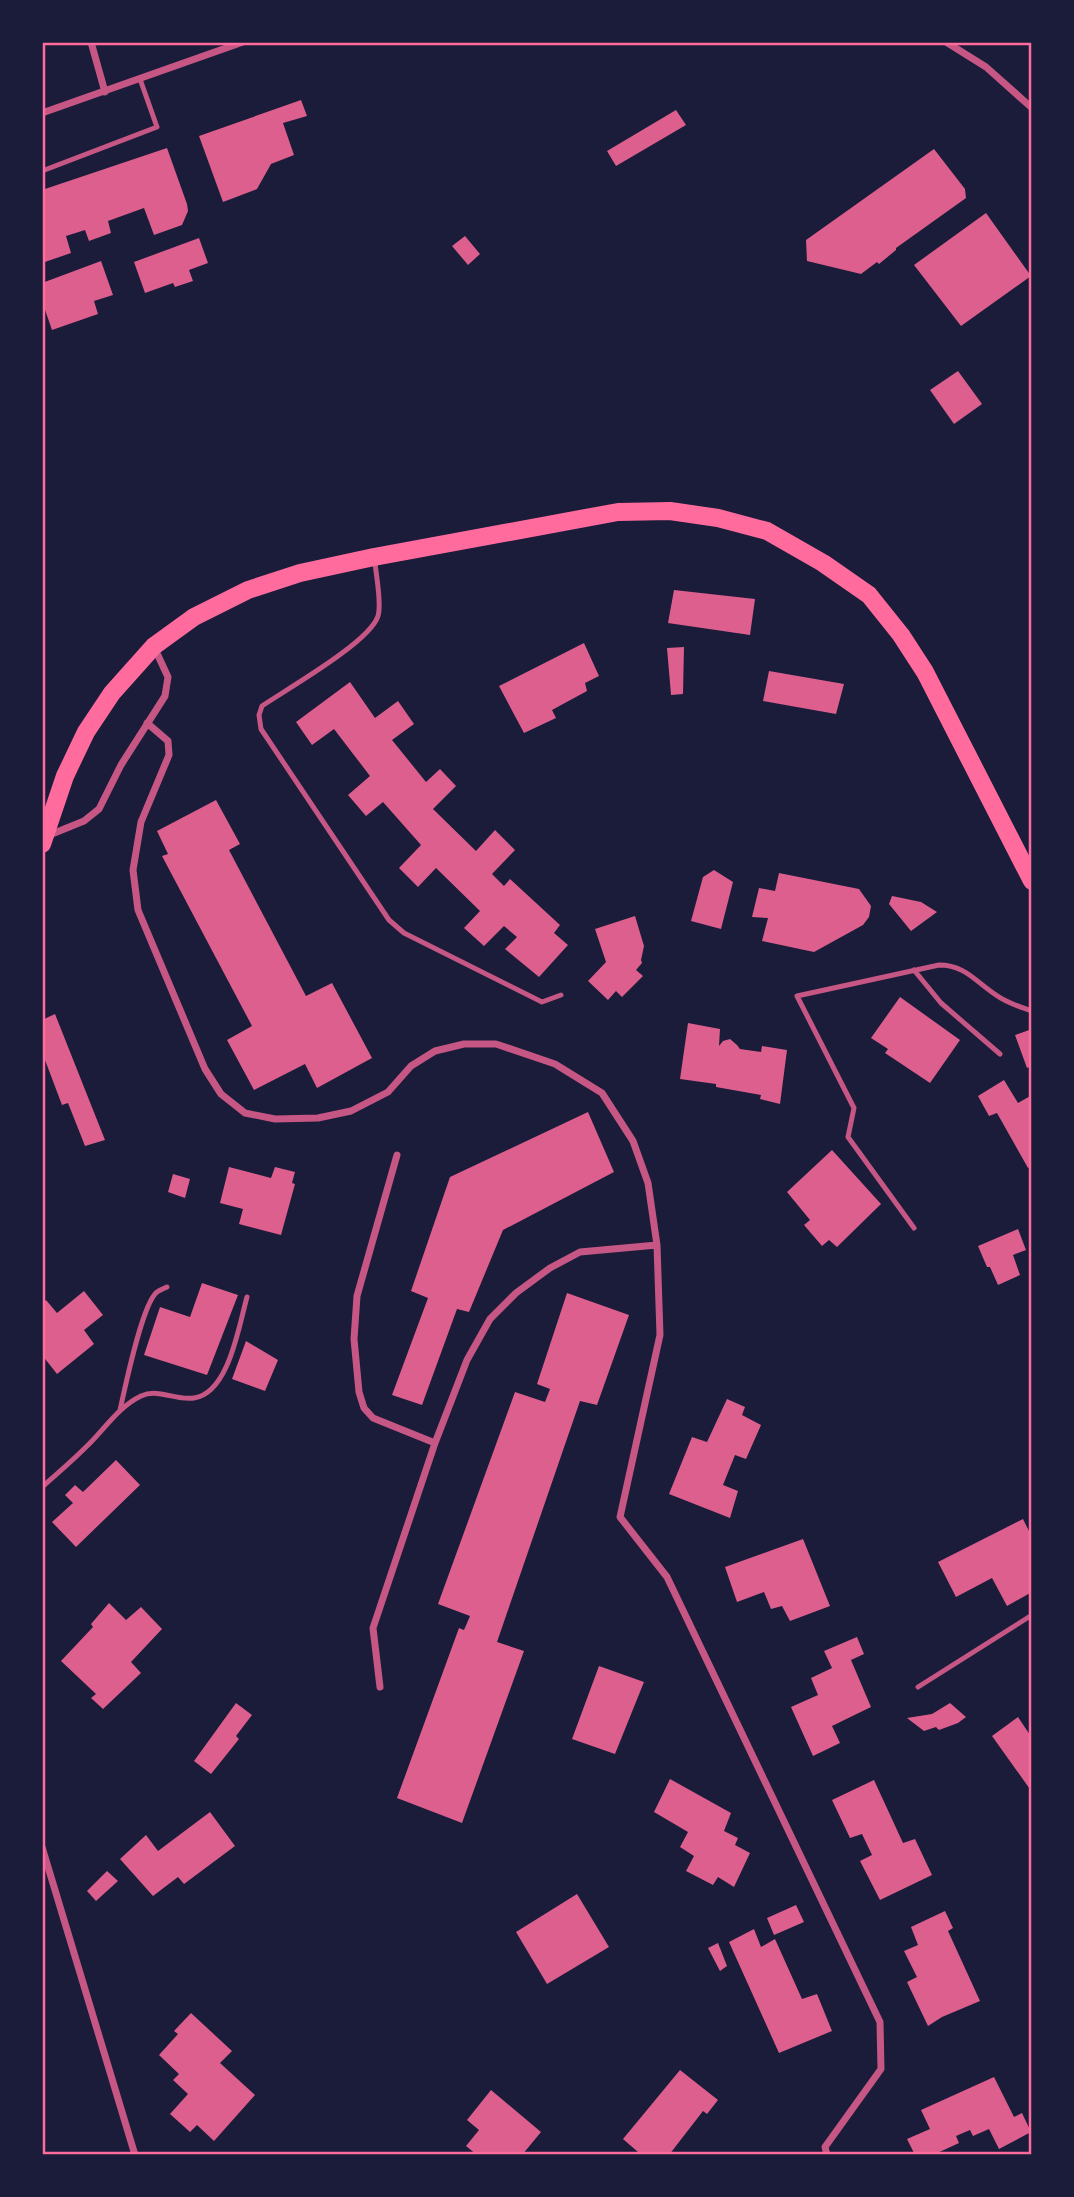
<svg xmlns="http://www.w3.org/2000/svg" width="1074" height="2197" font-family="Figtree,sans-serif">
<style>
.building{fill:#dd5f8e}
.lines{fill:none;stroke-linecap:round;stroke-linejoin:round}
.service{stroke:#c65784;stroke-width:5}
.minor{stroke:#c65784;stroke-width:7}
.primary{stroke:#ff6b9d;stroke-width:18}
.neatline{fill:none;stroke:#ff6b9d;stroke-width:2.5}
</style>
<rect width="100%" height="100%" fill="#1b1b3a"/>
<path class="building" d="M 301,100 L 307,116 L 283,123 L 294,155 L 271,164 L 257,189 L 223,202 L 199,136 Z
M 676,110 L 686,125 L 616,166 L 607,151 Z
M 167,148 L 187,204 L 188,211 L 182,225 L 154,235 L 144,208 L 108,221 L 111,233 L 89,241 L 85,230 L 66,236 L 71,253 L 42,263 L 42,190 Z
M 934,149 L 965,189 L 966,198 L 896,248 L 896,250 L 879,264 L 877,262 L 861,274 L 807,261 L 806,240 Z
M 986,213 L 1031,276 L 961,326 L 914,265 Z
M 465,236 L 480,254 L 468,265 L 452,246 Z
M 199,238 L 208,263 L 189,270 L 193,281 L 175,287 L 173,283 L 145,293 L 134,262 Z
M 101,261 L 113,295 L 94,301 L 98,314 L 52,330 L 42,301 L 42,283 Z
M 958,371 L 982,404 L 954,424 L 930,390 Z
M 674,590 L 755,599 L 750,635 L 668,623 Z
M 584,643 L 599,676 L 585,683 L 587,691 L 552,710 L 556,718 L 524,733 L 499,686 Z
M 684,647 L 683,694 L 671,695 L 667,648 Z
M 769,671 L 844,684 L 836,714 L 763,701 Z
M 350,682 L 375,718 L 398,701 L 414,724 L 392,740 L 426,782 L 440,769 L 456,786 L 433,809 L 476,851 L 495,830 L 515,850 L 492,874 L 504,886 L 510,879 L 560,925 L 554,933 L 568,945 L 539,977 L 505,949 L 517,937 L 504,926 L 484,946 L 464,928 L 480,911 L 436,868 L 418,887 L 399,868 L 421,845 L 383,802 L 366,816 L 348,795 L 370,776 L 334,729 L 312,745 L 296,722 Z
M 216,800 L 240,844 L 229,850 L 306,996 L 332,983 L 372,1058 L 317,1088 L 305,1064 L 254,1090 L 227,1040 L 252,1026 L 162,856 L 168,854 L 157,831 Z
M 714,870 L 733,882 L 721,929 L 691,921 L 703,877 Z
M 779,873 L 859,889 L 871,906 L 869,917 L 863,925 L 814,952 L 762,941 L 768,918 L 752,917 L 759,888 L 775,891 Z
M 892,896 L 921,902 L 937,912 L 911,931 L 889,904 Z
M 635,916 L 644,946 L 641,960 L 642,963 L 636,970 L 643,976 L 622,997 L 616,991 L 608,1000 L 588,981 L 606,962 L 595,929 Z
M 900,997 L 960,1040 L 930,1083 L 885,1053 L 888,1049 L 871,1038 Z
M 55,1014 L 105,1140 L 85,1146 L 68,1103 L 62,1105 L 42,1052 L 42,1020 Z
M 688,1023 L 720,1029 L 719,1046 L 723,1041 L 730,1039 L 737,1045 L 740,1049 L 761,1052 L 762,1046 L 787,1050 L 780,1104 L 760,1099 L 761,1095 L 716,1087 L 716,1084 L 680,1079 Z
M 1032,1029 L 1032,1066 L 1027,1068 L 1015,1035 Z
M 1004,1080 L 1018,1103 L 1032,1095 L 1032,1165 L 1028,1168 L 997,1113 L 989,1116 L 978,1096 Z
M 588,1112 L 614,1172 L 503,1230 L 469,1312 L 457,1309 L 422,1405 L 392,1395 L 428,1298 L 411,1291 L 450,1177 Z
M 832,1150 L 881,1204 L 837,1247 L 829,1240 L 822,1246 L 804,1225 L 810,1220 L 787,1192 Z
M 229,1167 L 271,1178 L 275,1167 L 295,1172 L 292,1183 L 295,1184 L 281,1235 L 239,1224 L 243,1209 L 220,1203 Z
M 173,1174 L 190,1179 L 185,1198 L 168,1192 Z
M 1018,1229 L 1026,1250 L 1013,1255 L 1020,1275 L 998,1285 L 990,1267 L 987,1267 L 978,1246 Z
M 202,1283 L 238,1295 L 207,1375 L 144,1355 L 160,1307 L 190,1317 Z
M 84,1291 L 103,1315 L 84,1330 L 94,1344 L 57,1374 L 42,1355 L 42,1304 L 46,1300 L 57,1313 Z
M 567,1293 L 629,1315 L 597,1405 L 580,1401 L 497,1642 L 524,1651 L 462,1823 L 397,1798 L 459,1628 L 464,1630 L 470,1616 L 438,1604 L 515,1392 L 545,1402 L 550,1389 L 537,1384 Z
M 246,1341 L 278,1360 L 265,1391 L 232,1379 Z
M 727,1399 L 745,1407 L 742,1415 L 761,1425 L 746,1459 L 735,1455 L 723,1485 L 738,1491 L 730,1518 L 669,1494 L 692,1437 L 707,1442 Z
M 116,1460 L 140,1485 L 76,1547 L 52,1522 L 73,1503 L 65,1495 L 75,1485 L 83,1492 Z
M 1023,1519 L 1032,1537 L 1032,1592 L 1007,1606 L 992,1578 L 956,1597 L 938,1562 Z
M 803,1539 L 830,1606 L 790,1621 L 782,1606 L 771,1609 L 764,1592 L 737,1602 L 725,1567 Z
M 109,1603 L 126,1620 L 141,1607 L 162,1629 L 131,1662 L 141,1673 L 103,1709 L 91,1698 L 96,1694 L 61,1661 L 93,1627 L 91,1624 Z
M 857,1637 L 864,1654 L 851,1660 L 871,1707 L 832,1726 L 840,1743 L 813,1756 L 791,1707 L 818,1695 L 811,1678 L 832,1668 L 824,1651 Z
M 599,1666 L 644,1682 L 615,1754 L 572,1739 Z
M 236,1703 L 252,1715 L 236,1736 L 239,1739 L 211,1774 L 194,1761 Z
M 950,1703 L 966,1717 L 958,1723 L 939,1730 L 936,1727 L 924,1731 L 907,1718 L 932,1714 Z
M 1018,1717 L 1032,1738 L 1032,1792 L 992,1736 Z
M 670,1779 L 731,1813 L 724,1831 L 738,1838 L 735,1845 L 750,1853 L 734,1887 L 718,1877 L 713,1885 L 686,1871 L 694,1856 L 680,1847 L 688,1832 L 654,1812 Z
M 874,1780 L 903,1843 L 915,1839 L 932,1875 L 880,1900 L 860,1861 L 872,1855 L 862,1834 L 850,1838 L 832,1800 Z
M 210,1812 L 235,1846 L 184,1884 L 178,1877 L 153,1896 L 120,1859 L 146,1835 L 158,1851 Z
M 107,1871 L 118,1881 L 96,1901 L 87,1891 Z
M 577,1894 L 609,1947 L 547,1984 L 516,1932 Z
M 796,1905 L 804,1922 L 774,1935 L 767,1918 Z
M 945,1911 L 953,1928 L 948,1931 L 980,2001 L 942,2017 L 928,2026 L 907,1982 L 917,1977 L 904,1951 L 918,1945 L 911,1927 Z
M 754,1929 L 761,1947 L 775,1939 L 802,1999 L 817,1994 L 832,2031 L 779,2053 L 729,1942 Z
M 718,1943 L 727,1966 L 720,1971 L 708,1948 Z
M 191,2013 L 232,2051 L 220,2063 L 255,2095 L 214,2141 L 197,2125 L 190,2132 L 170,2114 L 188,2094 L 173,2080 L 179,2074 L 159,2055 L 178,2034 L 174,2031 Z
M 680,2070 L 718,2100 L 707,2114 L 703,2111 L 669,2155 L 635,2155 L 638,2152 L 623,2139 Z
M 994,2077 L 1014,2117 L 1022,2113 L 1031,2132 L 999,2149 L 989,2129 L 973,2136 L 970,2130 L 956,2136 L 959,2143 L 933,2155 L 915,2155 L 907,2139 L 930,2129 L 921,2110 Z
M 491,2090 L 541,2132 L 522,2155 L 507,2155 L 504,2152 L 501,2155 L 477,2155 L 466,2146 L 479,2130 L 467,2120 Z"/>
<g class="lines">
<path class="service" d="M 42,171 L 157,127 L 140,79
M 375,562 C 376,576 382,603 378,616 C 370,642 287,689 262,706 L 259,715 L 261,729 L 389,920 L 404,933 L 542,1002 L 561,995
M 914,970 L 941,1003 L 1000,1054
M 914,1228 L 848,1137 L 854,1108 L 797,996 L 939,965 C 965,965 976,982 996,995 C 1007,1003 1020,1007 1032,1011
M 120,1410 C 125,1388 142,1304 157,1292 C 160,1290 163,1289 167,1287
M 42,1487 C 57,1474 72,1461 86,1447 C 104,1430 118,1407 141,1396 C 159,1388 176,1401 194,1398 C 229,1393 239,1325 247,1297
M 918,1687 L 1032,1615"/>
<path class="minor" d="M 91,42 L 105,92
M 946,42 L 986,67 L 1032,108
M 42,113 L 243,42
M 147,723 L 168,741 L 169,755 L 141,822 L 133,870 L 138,910 L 205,1069 L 221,1094 L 245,1113 L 275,1119 L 318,1118 L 351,1111 L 388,1092 L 411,1066 L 435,1051 L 464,1044 L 496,1044 L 555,1064 L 602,1093 L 633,1141 L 648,1183 L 657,1245
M 47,836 L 84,821 L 99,809 L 121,765 L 165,696 L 168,677 L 155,649
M 397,1155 L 357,1296 L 354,1339 L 359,1392 L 364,1408 L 373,1418 L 435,1443
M 380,1687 L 373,1628 L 435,1443 L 467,1360 L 490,1319 L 516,1293 L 550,1268 L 580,1252 L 657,1245 L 660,1335 L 620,1517 L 667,1577 L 880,2022 L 881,2069 L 825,2147 L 827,2155
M 42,1847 L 135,2155"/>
<path class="primary" d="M 42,844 L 65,776 L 86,732 L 112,693 L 154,646 L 194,617 L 248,590 L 300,573 L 374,557 L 618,512 L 670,511 L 718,518 L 767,531 L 823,563 L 869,595 L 901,635 L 925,672 L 1032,881"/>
</g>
<rect width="1074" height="2197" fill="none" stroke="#1b1b3a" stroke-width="88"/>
<rect x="44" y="44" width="986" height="2109" class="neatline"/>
</svg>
